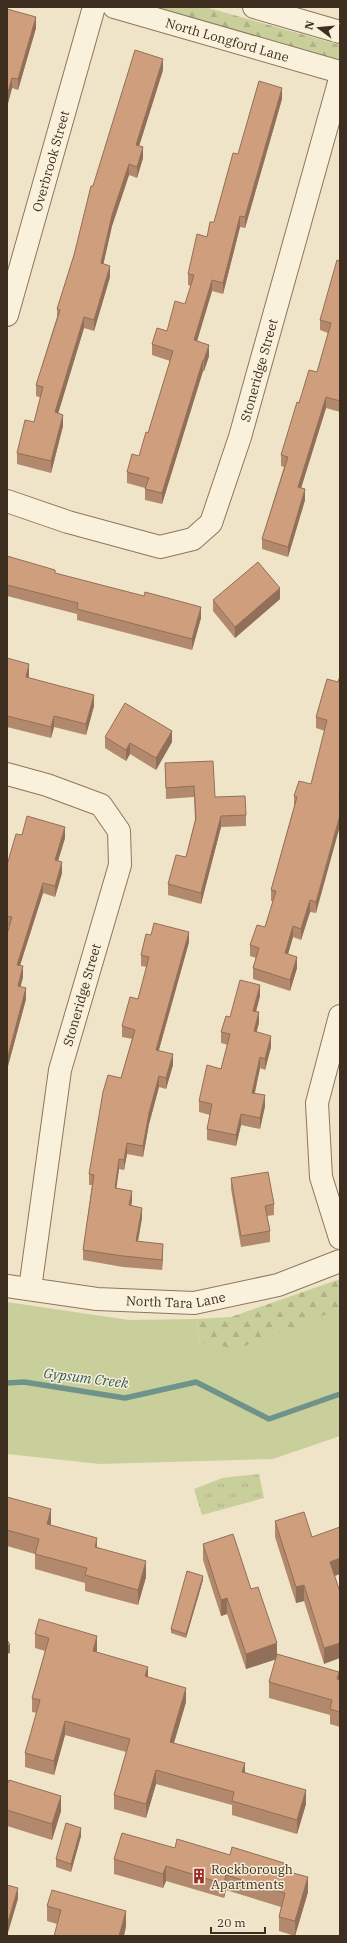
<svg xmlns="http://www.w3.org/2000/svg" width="347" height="1943" font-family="'IBM Plex Serif',serif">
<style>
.grass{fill:#c9cf9b}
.forest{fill:url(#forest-firs)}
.park{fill:url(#park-tufts)}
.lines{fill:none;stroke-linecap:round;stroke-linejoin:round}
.stream{stroke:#6f938a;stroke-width:5.5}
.minor-casing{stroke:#8d765c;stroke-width:24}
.minor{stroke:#faf1dc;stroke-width:22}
.wall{fill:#b2896c}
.shaded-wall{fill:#916f58}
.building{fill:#cf9f7d;stroke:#916f58}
.labels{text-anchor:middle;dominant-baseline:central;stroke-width:3;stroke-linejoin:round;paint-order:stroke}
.street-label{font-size:13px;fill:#3d2e20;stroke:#f7eed8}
.poi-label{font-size:13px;fill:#3d2e20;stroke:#f7eed8;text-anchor:start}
.water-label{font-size:14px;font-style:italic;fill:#2f5d5a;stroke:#f7eed8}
</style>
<defs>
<pattern id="forest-firs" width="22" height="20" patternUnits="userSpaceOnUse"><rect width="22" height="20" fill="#c9cf9b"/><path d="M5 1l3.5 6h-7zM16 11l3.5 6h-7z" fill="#aeb285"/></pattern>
<pattern id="park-tufts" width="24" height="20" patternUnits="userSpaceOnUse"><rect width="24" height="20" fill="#c9cf9b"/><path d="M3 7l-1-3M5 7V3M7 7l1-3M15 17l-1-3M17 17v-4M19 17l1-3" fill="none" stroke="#aeb285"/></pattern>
</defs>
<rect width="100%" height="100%" fill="#f0e4c8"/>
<path class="grass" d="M 7,1302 L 129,1320 L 196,1319 L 200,1342 L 340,1309 L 340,1436 L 273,1459 L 100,1464 L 7,1454 Z"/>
<path class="forest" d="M 141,7 L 205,7 L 340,45 L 340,65 Z
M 340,1279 L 340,1309 L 237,1349 L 200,1342 L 196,1319 L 231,1317 Z"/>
<path class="park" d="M 259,1474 L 264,1498 L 202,1515 L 194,1489 L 222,1478 Z"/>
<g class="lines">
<path class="stream" d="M 7,1383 L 24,1382 L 125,1398 L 196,1382 L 269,1419 L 340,1394"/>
<g class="minor-casing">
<g id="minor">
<path id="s1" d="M 114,7 L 340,72"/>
<path d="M 254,7 L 340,32"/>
<path id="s2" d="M 7,315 L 94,7"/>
<path id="s3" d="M 7,501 L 68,522 L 160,547 L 193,539 L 211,523 L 240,437 L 340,79"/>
<path d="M 7,774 L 47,785 L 101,805 L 119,831 L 120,865 L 60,1070 L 30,1289"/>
<path d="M 340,1016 L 317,1103 L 321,1177 L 340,1238"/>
<path id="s4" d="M 7,1286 L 97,1299 L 194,1303 L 278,1285 L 340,1261"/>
</g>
</g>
<use href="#minor" class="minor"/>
</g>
<path class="wall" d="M 7,9 L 36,28 L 18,90 L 12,88 L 7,107 Z
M 163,70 L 139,146 L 143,158 L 137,178 L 129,175 L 112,226 L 103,264 L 110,277 L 94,331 L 84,328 L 58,413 L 63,426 L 51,473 L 17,464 L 17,453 L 34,422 L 41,398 L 36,396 L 36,385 L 57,317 L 57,309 L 74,255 L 93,186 Z
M 282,99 L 245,228 L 240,227 L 223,294 L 212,291 L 197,341 L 209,356 L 204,371 L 203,371 L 162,504 L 145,500 L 145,488 L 127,483 L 127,472 L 139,456 L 148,433 L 170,361 L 152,355 L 152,344 L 167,331 L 185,304 L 191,286 L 188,285 L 188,274 L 214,222 L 238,154 Z
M 340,261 L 340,412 L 326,408 L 301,488 L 305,500 L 288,557 L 262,549 L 262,539 L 284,467 L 281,466 L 281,455 L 299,403 L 317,372 L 328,333 L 320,330 L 320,320 Z
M 7,556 L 55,573 L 201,618 L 192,650 L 77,620 L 77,614 L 7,596 Z
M 280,599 L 235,638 L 213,611 L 213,600 Z
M 7,658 L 29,675 L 29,678 L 94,706 L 86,735 L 54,727 L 51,738 L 7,727 Z
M 338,682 L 316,913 L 310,912 L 301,940 L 293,937 L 288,954 L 297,968 L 290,991 L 253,979 L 253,968 L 256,958 L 250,956 L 250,945 L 265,927 L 273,901 L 271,901 L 271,890 L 294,807 L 294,796 L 311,784 L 325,731 L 316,728 L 316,717 Z
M 105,737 L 172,742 L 156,770 L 130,754 L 126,761 L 105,748 Z
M 165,763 L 215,797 L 246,815 L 246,826 L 221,827 L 201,904 L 168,895 L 168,884 L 186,857 L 195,820 L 194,797 L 166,799 Z
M 22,835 L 65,838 L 58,861 L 62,873 L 55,897 L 43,893 L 20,965 L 23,977 L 20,987 L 26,999 L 8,1066 L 7,1066 L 7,934 L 9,927 L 7,926 L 7,865 Z
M 189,942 L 159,1050 L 173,1065 L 166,1089 L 159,1087 L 149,1124 L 143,1157 L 127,1154 L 124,1170 L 119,1169 L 116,1188 L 132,1201 L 131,1206 L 142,1218 L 138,1241 L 163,1255 L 162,1270 L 123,1267 L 83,1260 L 83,1250 L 92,1185 L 89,1185 L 89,1174 L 121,1078 L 132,1039 L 122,1037 L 122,1026 L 138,999 L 147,967 L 141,966 L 141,955 Z
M 260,996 L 256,1012 L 259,1023 L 256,1032 L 271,1047 L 265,1070 L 260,1068 L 255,1093 L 265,1106 L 260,1129 L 241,1125 L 236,1146 L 207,1140 L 207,1129 L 210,1115 L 199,1112 L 199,1101 L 221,1069 L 228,1045 L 221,1043 L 221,1032 L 230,1017 Z
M 231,1178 L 274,1204 L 274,1215 L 267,1216 L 270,1231 L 270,1242 L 241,1247 L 231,1189 Z
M 7,1497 L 51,1525 L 97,1548 L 146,1577 L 138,1605 L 85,1591 L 85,1583 L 35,1569 L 35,1554 L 7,1546 Z
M 275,1521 L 312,1537 L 340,1574 L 335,1576 L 324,1664 L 304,1601 L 296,1603 L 275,1537 Z
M 203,1544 L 251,1589 L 277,1655 L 340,1680 L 340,1727 L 330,1724 L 330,1715 L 269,1698 L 269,1682 L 276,1659 L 246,1669 L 227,1614 L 221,1616 L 203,1560 Z
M 203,1580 L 186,1638 L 171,1633 L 171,1629 Z
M 35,1634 L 97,1650 L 96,1652 L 148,1677 L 186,1702 L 174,1743 L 245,1772 L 306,1804 L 297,1834 L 232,1815 L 232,1805 L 156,1784 L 146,1818 L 114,1809 L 114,1795 L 126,1752 L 65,1735 L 54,1775 L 25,1767 L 25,1753 L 37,1713 L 32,1712 L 32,1698 L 45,1651 L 35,1648 Z
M 7,1785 L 61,1811 L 52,1840 L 7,1826 Z
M 81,1836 L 71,1872 L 56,1867 L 56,1859 Z
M 175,1848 L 230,1855 L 284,1870 L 308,1892 L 295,1936 L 279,1931 L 279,1917 L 281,1907 L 226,1890 L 224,1898 L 166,1881 L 163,1888 L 114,1874 L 114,1859 Z
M 47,1906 L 126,1927 L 57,1924 L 47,1921 Z"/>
<path class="shaded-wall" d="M 36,17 L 36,28 L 18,90 L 18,79 Z
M 163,59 L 163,70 L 136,156 L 136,145 Z
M 12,78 L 12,88 L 7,107 L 7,96 Z
M 282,88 L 282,99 L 245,228 L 245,217 Z
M 143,147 L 143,158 L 137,178 L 137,167 Z
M 129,164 L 129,175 L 112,226 L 101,275 L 101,263 L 112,215 Z
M 240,216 L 240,227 L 223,294 L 223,283 Z
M 110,266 L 110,277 L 94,331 L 94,320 Z
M 212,280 L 212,291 L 194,351 L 194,340 Z
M 84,317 L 84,328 L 55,424 L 55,412 Z
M 209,345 L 209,356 L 204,371 L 204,360 Z
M 203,360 L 203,371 L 162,504 L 162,493 Z
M 326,397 L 326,408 L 298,498 L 298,487 Z
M 63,415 L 63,426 L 51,473 L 51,461 Z
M 305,489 L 305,500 L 288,557 L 288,547 Z
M 280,588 L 280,599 L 235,638 L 235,627 Z
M 201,607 L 201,618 L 192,650 L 192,639 Z
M 29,664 L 29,675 L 26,688 L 26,677 Z
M 94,695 L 94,706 L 86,735 L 86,724 Z
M 54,716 L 54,727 L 51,738 L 51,727 Z
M 172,731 L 172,742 L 156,770 L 156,758 Z
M 130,743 L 130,754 L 126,761 L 126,750 Z
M 340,815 L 340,826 L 316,913 L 316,902 Z
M 221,816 L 221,827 L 201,904 L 201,893 Z
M 65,827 L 65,838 L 55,871 L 55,860 Z
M 62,862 L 62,873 L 55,897 L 55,886 Z
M 43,883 L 43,893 L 17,975 L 17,965 Z
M 310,900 L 310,912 L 301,940 L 301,929 Z
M 293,926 L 293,937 L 285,964 L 285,953 Z
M 189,932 L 189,942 L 156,1060 L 156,1050 Z
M 297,957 L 297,968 L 290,991 L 290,980 Z
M 23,966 L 23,977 L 18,997 L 18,986 Z
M 260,985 L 260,996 L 253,1022 L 253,1011 Z
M 26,988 L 26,999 L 8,1066 L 8,1056 Z
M 259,1012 L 259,1023 L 254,1042 L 254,1031 Z
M 271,1036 L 271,1047 L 265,1070 L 265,1059 Z
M 173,1054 L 173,1065 L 166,1089 L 166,1078 Z
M 260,1057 L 260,1068 L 252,1104 L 252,1093 Z
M 159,1076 L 159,1087 L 149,1124 L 143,1157 L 143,1146 L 149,1113 Z
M 265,1095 L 265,1106 L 260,1129 L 260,1118 Z
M 241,1114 L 241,1125 L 236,1146 L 236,1135 Z
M 127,1143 L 127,1154 L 124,1170 L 124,1160 Z
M 119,1159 L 119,1169 L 115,1199 L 115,1188 Z
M 132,1191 L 132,1201 L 129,1216 L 129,1205 Z
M 142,1208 L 142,1218 L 136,1252 L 136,1241 Z
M 163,1244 L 163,1255 L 162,1270 L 162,1260 Z
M 51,1509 L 51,1525 L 47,1524 Z
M 97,1538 L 97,1554 L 95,1547 Z
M 340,1558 L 340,1574 L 330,1577 L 330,1562 Z
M 146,1561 L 146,1577 L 138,1605 L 138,1590 Z
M 203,1576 L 203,1580 L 186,1638 L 186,1634 Z
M 304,1585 L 304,1601 L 296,1603 L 296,1587 Z
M 227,1598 L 227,1614 L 221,1616 L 221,1600 Z
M 97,1636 L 97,1650 L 93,1665 L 93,1651 Z
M 277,1643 L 277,1659 L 246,1669 L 246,1654 Z
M 340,1643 L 340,1658 L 324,1664 L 324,1648 Z
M 10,1645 L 10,1653 L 7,1654 L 7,1646 Z
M 148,1667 L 148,1680 L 145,1676 Z
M 339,1672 L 339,1687 L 337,1679 Z
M 186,1688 L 186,1702 L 170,1756 L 170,1742 Z
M 65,1721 L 65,1735 L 54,1775 L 54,1761 Z
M 245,1763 L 245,1777 L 242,1772 Z
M 156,1770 L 156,1784 L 146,1818 L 146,1804 Z
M 306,1790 L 306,1804 L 297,1834 L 297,1820 Z
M 61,1796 L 61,1811 L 52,1840 L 52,1824 Z
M 81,1828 L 81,1836 L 71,1872 L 71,1864 Z
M 284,1863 L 284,1878 L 282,1870 Z
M 166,1866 L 166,1881 L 163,1888 L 163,1874 Z
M 226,1875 L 226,1890 L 224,1898 L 224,1884 Z
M 308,1877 L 308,1892 L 295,1936 L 295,1921 Z
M 18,1888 L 18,1899 L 7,1936 L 7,1925 Z
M 126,1911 L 126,1927 L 124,1936 L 119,1936 Z"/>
<path class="building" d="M 7,9 L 36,17 L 18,79 L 12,78 L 7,96 Z
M 135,50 L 163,59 L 136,145 L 143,147 L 137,167 L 129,164 L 112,215 L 101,263 L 110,266 L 94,320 L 84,317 L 55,412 L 63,415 L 51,461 L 17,453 L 25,420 L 34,422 L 43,387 L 36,385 L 60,310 L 57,309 L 74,255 L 91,186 L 93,186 Z
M 259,81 L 282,88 L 245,217 L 240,216 L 223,283 L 212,280 L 194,340 L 209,345 L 204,360 L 203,360 L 162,493 L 145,489 L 149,478 L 127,472 L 132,454 L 139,456 L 146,432 L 148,433 L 173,351 L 152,344 L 157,328 L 167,331 L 175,301 L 185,304 L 194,275 L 188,274 L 197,234 L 207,237 L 210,222 L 214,222 L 233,153 L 238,154 Z
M 337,260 L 340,261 L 340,401 L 326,397 L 298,487 L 305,489 L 288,547 L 262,539 L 288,457 L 281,455 L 297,402 L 299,403 L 309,370 L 317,372 L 331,323 L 320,320 Z
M 7,556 L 55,570 L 55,573 L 144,596 L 145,592 L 201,607 L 192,639 L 77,609 L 78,603 L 7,585 Z
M 258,562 L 280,588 L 235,627 L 213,600 Z
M 7,658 L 29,664 L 26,677 L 94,695 L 86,724 L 54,716 L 51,727 L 7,716 Z
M 340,676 L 340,792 L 339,797 L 340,797 L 340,815 L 316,902 L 310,900 L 301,929 L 293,926 L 285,953 L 297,957 L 290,980 L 253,968 L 259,948 L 250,945 L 257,925 L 265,927 L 276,891 L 271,890 L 297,797 L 294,796 L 299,781 L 311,784 L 327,720 L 316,717 L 327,679 L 338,682 Z
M 125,703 L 172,731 L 156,758 L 130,743 L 126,750 L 105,737 Z
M 213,761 L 215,797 L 245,796 L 246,815 L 221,816 L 201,893 L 168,884 L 176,855 L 186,857 L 196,818 L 194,786 L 166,788 L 165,763 Z
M 27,816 L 65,827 L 55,860 L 62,862 L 55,886 L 43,883 L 17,965 L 23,966 L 18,986 L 26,988 L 8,1056 L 7,1055 L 7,934 L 12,917 L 7,916 L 7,865 L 16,834 L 22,835 Z
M 154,923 L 189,932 L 156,1050 L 173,1054 L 166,1078 L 159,1076 L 149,1113 L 143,1146 L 127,1143 L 124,1160 L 119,1159 L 115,1188 L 132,1191 L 129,1205 L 142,1208 L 136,1241 L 163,1244 L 162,1260 L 123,1256 L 83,1250 L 94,1175 L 89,1174 L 103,1092 L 108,1075 L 121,1078 L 135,1030 L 122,1026 L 130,997 L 138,999 L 149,957 L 141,955 L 146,934 L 151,935 Z
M 240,980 L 260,985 L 253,1011 L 259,1012 L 254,1031 L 271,1036 L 265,1059 L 260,1057 L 252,1093 L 265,1095 L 260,1118 L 241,1114 L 236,1135 L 207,1129 L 212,1104 L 199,1101 L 207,1065 L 221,1069 L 230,1034 L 221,1032 L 226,1016 L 230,1017 Z
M 268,1172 L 274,1204 L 265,1206 L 270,1231 L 241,1236 L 231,1178 Z
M 7,1497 L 51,1509 L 47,1524 L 97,1538 L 95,1547 L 146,1561 L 138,1590 L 85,1575 L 87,1568 L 35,1554 L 39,1539 L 7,1530 Z
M 304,1512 L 312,1537 L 340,1527 L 340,1558 L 330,1562 L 340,1592 L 340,1643 L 324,1648 L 304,1585 L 296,1587 L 275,1521 Z
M 233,1534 L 251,1589 L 258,1587 L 277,1643 L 246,1654 L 227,1598 L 221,1600 L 203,1544 Z
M 187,1571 L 203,1576 L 186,1634 L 171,1629 Z
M 39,1619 L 97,1636 L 93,1651 L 148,1667 L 145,1676 L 186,1688 L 170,1742 L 245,1763 L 242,1772 L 306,1790 L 297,1820 L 232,1801 L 234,1792 L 156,1770 L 146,1804 L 114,1795 L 130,1739 L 65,1721 L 54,1761 L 25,1753 L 40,1700 L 32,1698 L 49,1638 L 35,1634 Z
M 7,1640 L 10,1645 L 7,1646 Z
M 277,1654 L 339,1672 L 337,1679 L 340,1680 L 340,1712 L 330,1709 L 332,1700 L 269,1682 Z
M 9,1780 L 61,1796 L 52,1824 L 7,1810 L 7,1785 Z
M 66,1823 L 81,1828 L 71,1864 L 56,1859 Z
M 122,1833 L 175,1848 L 177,1839 L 230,1855 L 232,1847 L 284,1863 L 282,1870 L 308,1877 L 295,1921 L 279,1917 L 285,1893 L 226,1875 L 224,1884 L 166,1866 L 163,1874 L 114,1859 Z
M 7,1885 L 18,1888 L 7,1925 Z
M 52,1890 L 126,1911 L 119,1936 L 54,1936 L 61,1910 L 47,1906 Z"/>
<defs>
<g id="building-bare" transform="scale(1.2)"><path d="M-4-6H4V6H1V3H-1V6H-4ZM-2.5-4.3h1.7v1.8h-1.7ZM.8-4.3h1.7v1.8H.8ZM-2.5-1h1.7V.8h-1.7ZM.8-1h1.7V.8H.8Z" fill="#9e2a2b" stroke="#f7eed8" stroke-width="2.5" paint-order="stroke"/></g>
</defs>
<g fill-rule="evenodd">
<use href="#building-bare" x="199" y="1876"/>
</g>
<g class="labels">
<g class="street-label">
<text stroke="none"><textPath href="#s1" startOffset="118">North Longford Lane</textPath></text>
<text stroke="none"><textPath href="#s2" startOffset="160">Overbrook Street</textPath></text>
<text stroke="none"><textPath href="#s3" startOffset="378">Stoneridge Street</textPath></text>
<text transform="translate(82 995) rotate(-74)">Stoneridge Street</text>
<text stroke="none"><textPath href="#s4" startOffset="170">North Tara Lane</textPath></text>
</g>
<g class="poi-label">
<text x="211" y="1869">Rockborough<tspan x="211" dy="15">Apartments</tspan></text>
</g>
<g class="water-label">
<text transform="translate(86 1378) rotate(7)">Gypsum Creek</text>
</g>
</g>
<rect width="347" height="1943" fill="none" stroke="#3d2e20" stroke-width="16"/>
<g transform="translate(319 28) rotate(286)" stroke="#f7eed8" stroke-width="3" paint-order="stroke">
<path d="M0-3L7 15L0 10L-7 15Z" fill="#3d2e20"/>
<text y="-6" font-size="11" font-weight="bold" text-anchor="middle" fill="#3d2e20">N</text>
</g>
<path d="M211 1927v6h54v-6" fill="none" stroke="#3d2e20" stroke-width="2"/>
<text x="217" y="1927" font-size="12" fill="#3d2e20" stroke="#f7eed8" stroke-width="3" paint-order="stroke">20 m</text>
</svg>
